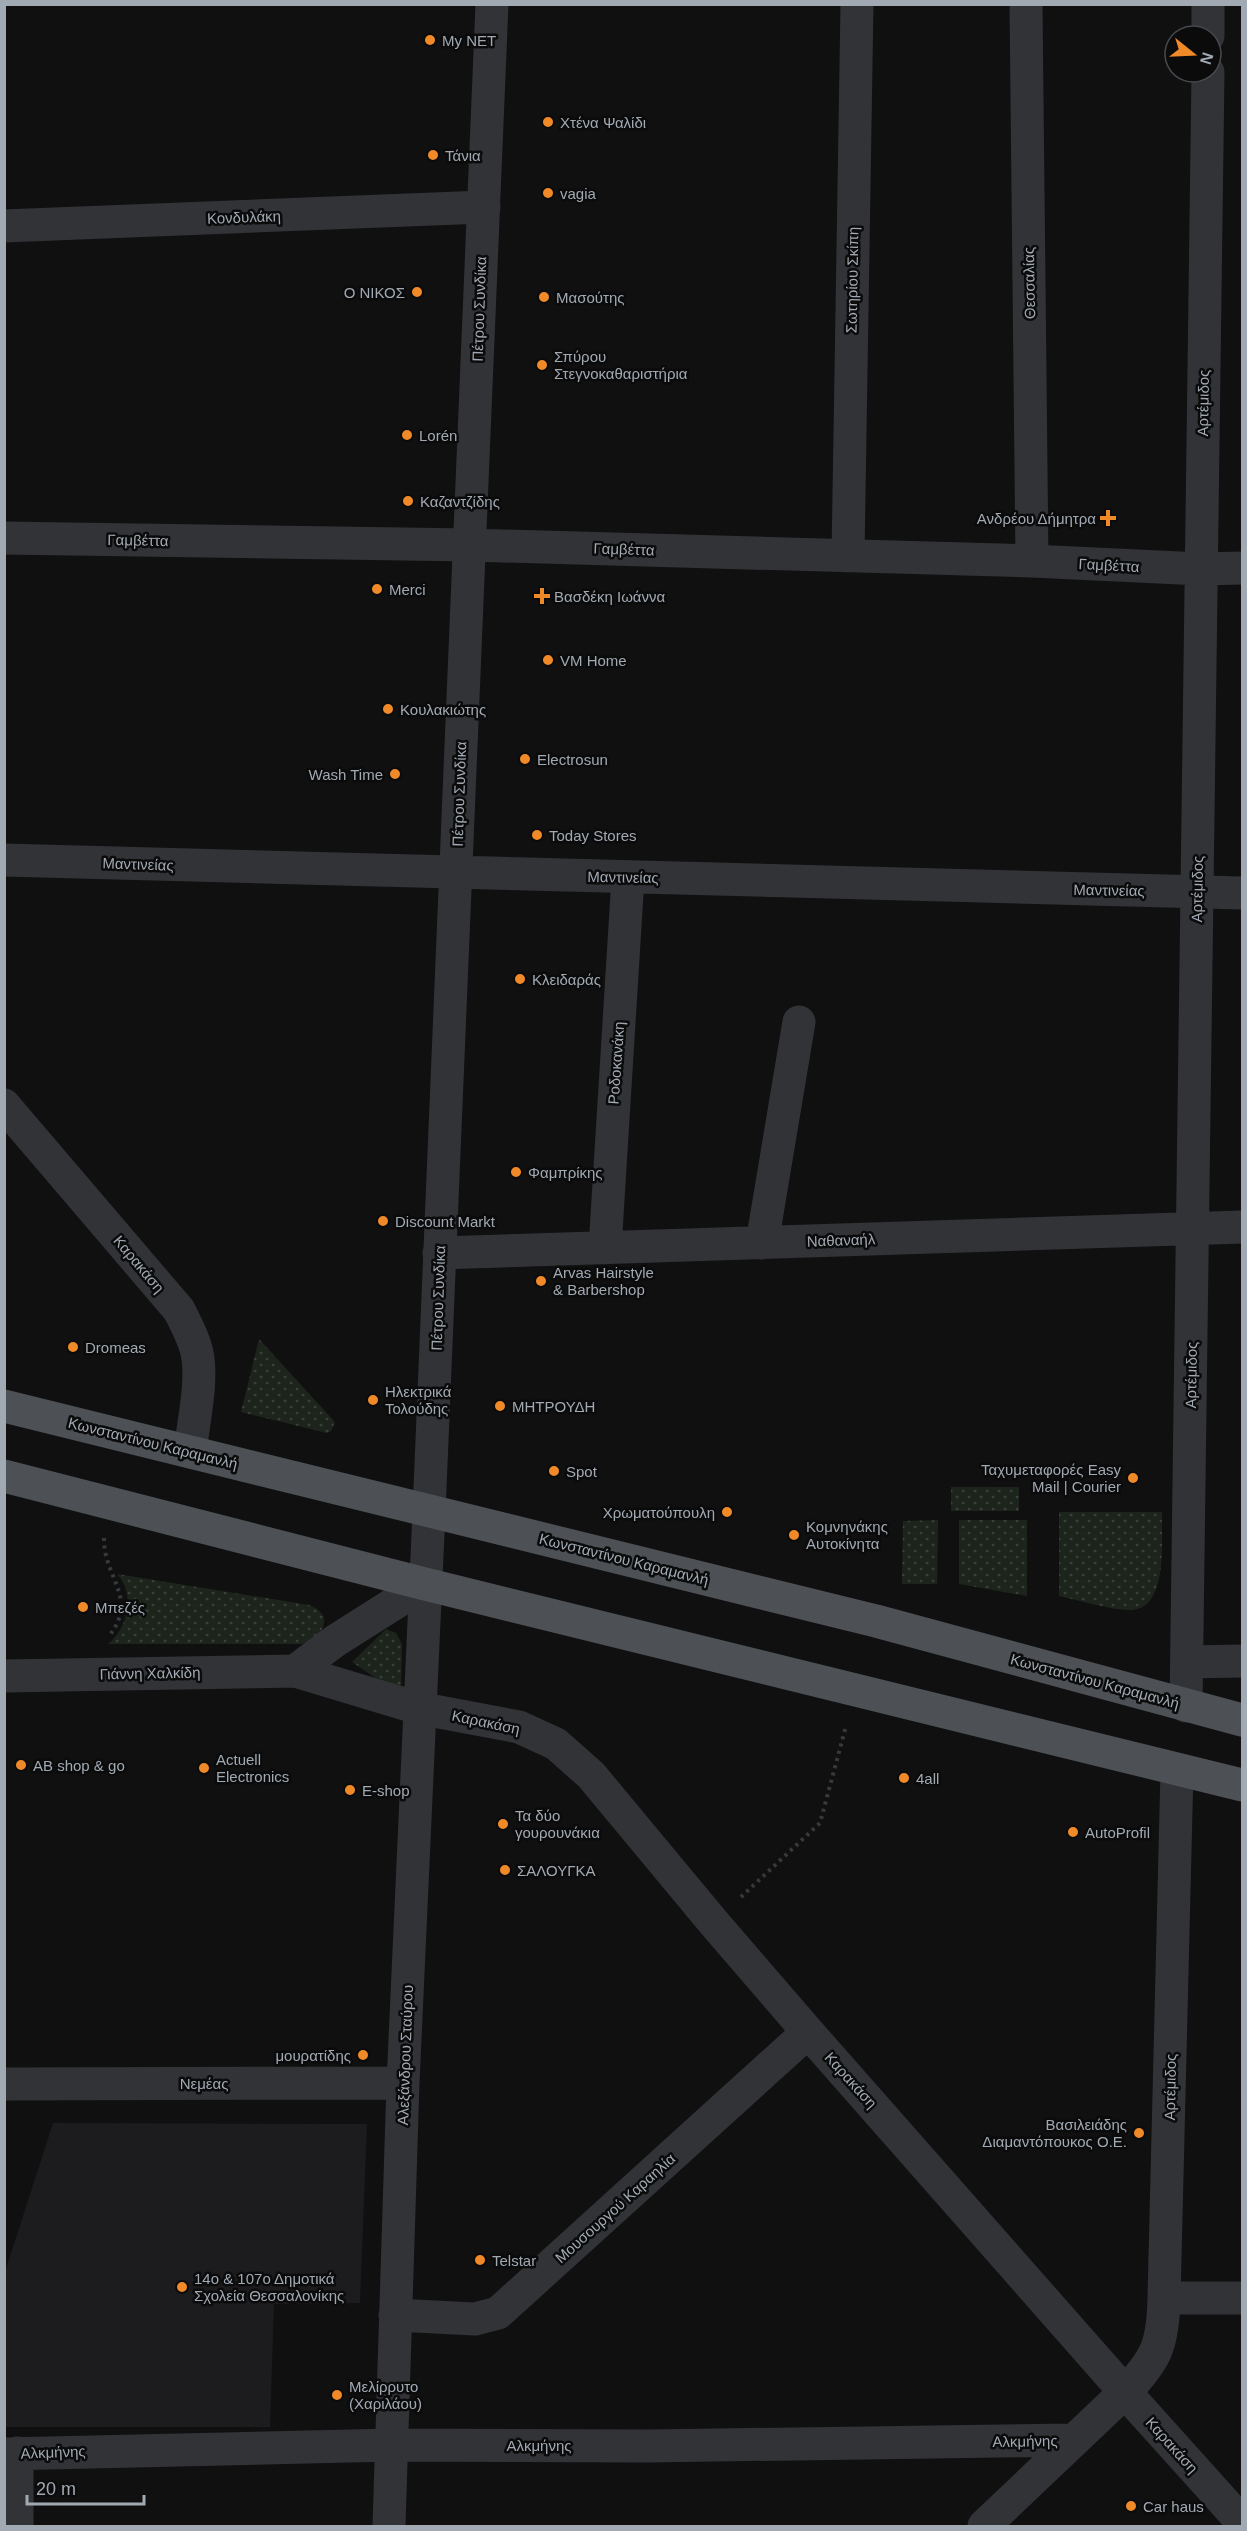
<svg xmlns="http://www.w3.org/2000/svg" width="1247" height="2531" font-family="Arial,sans-serif">
<style>
.built{fill:#1c1c1e}
.grass{fill:url(#grass-dots)}
.lines{fill:none;stroke-linecap:round;stroke-linejoin:round}
.path{stroke:#373a3d;stroke-width:4;stroke-dasharray:3 4.5;stroke-linecap:butt}
.minor{stroke:#313336;stroke-width:33}
.major{stroke:#4d5055;stroke-width:33}
.poi-dot{fill:#f08a29;stroke:#0b0b0c;stroke-width:2}
.labels{text-anchor:middle;dominant-baseline:central;stroke-width:5;stroke-linejoin:round;paint-order:stroke}
.poi-label{font-size:15px;fill:#a1a9b2;stroke:#0b0b0c;text-anchor:start}
.street-label{font-size:15px;fill:#a1a9b2;stroke:#0b0b0c}
</style>
<defs>
<pattern id="grass-dots" width="8" height="8" patternUnits="userSpaceOnUse" patternTransform="scale(1.5)"><rect width="8" height="8" fill="#1c241c"/><path d="M2 2h.1M6 6h.1" fill="none" stroke="#3a413b" stroke-width="1.8" stroke-linecap="round"/></pattern>
</defs>
<rect width="100%" height="100%" fill="#101011"/>
<path class="built" d="M 53,2123 L 367,2124 L 360,2303 L 274,2304 L 270,2427 L 5,2427 L 5,2272 Z"/>
<path class="grass" d="M 259,1339 L 335,1422 L 331,1431 L 327,1433 L 241,1412 Z
M 951,1487 L 1019,1487 L 1019,1511 L 951,1511 Z
M 1059,1512 L 1162,1512 C 1161,1538 1169,1608 1132,1610 C 1114,1611 1078,1600 1059,1596 Z
M 938,1520 L 937,1584 L 902,1584 L 903,1521 Z
M 959,1520 L 1027,1520 L 1027,1596 L 959,1584 Z
M 117,1574 L 309,1605 C 334,1615 324,1631 309,1644 L 108,1644 C 128,1627 136,1595 117,1574 Z
M 386,1629 L 396,1633 L 402,1644 L 401,1695 L 352,1662 Z"/>
<g class="lines">
<path class="path" d="M 104,1538 C 103,1577 140,1599 108,1637
M 741,1897 L 820,1823 L 846,1726"/>
<path class="minor" d="M 1026,4 L 1032,561
M 1208,36 L 1208,4
M 4,226 L 484,207
M 4,538 L 470,545 L 1032,561 L 1201,569 L 1242,568
M 848,556 L 857,4
M 4,860 L 1242,893
M 4,1105 L 179,1310 C 186,1324 194,1338 197,1353 C 203,1381 193,1424 190,1452
M 762,1243 L 799,1022
M 605,1248 L 628,878
M 439,1253 L 1242,1227
M 1187,1662 L 1242,1661
M 295,1671 L 335,1641 L 425,1584
M 4,1676 L 295,1671 L 418,1708 L 519,1727 L 556,1744 L 591,1775 L 714,1923 L 808,2032 L 1125,2392 L 1242,2522
M 1186,1706 L 1208,72
M 4,2084 L 403,2083
M 1164,2298 L 1242,2298
M 395,2315 L 475,2319 L 498,2313 L 808,2032
M 4,2454 L 392,2445 L 648,2446 L 1074,2440
M 17,2526 L 17,2453
M 389,2526 L 403,2083 L 429,1512 L 492,4
M 984,2526 L 1125,2392 C 1157,2359 1163,2344 1164,2298 L 1177,1770"/>
<path class="major" d="M 4,1406 L 876,1621 L 1242,1720
M 4,1476 L 425,1584 L 1242,1785"/>
</g>
<g class="poi-dot">
<circle cx="430" cy="40" r="6"/>
<circle cx="548" cy="122" r="6"/>
<circle cx="433" cy="155" r="6"/>
<circle cx="548" cy="193" r="6"/>
<circle cx="417" cy="292" r="6"/>
<circle cx="544" cy="297" r="6"/>
<circle cx="542" cy="365" r="6"/>
<circle cx="407" cy="435" r="6"/>
<circle cx="408" cy="501" r="6"/>
<path d="M1105 509h6v6h6v6h-6v6h-6v-6h-6v-6h6z"/>
<circle cx="377" cy="589" r="6"/>
<path d="M539 587h6v6h6v6h-6v6h-6v-6h-6v-6h6z"/>
<circle cx="548" cy="660" r="6"/>
<circle cx="388" cy="709" r="6"/>
<circle cx="525" cy="759" r="6"/>
<circle cx="395" cy="774" r="6"/>
<circle cx="537" cy="835" r="6"/>
<circle cx="520" cy="979" r="6"/>
<circle cx="516" cy="1172" r="6"/>
<circle cx="383" cy="1221" r="6"/>
<circle cx="541" cy="1281" r="6"/>
<circle cx="73" cy="1347" r="6"/>
<circle cx="373" cy="1400" r="6"/>
<circle cx="500" cy="1406" r="6"/>
<circle cx="554" cy="1471" r="6"/>
<circle cx="1133" cy="1478" r="6"/>
<circle cx="727" cy="1512" r="6"/>
<circle cx="794" cy="1535" r="6"/>
<circle cx="83" cy="1607" r="6"/>
<circle cx="21" cy="1765" r="6"/>
<circle cx="204" cy="1768" r="6"/>
<circle cx="904" cy="1778" r="6"/>
<circle cx="350" cy="1790" r="6"/>
<circle cx="503" cy="1824" r="6"/>
<circle cx="1073" cy="1832" r="6"/>
<circle cx="505" cy="1870" r="6"/>
<circle cx="363" cy="2055" r="6"/>
<circle cx="1139" cy="2133" r="6"/>
<circle cx="480" cy="2260" r="6"/>
<circle cx="182" cy="2287" r="6"/>
<circle cx="337" cy="2395" r="6"/>
<circle cx="1131" cy="2506" r="6"/>
</g>
<g class="labels">
<g class="poi-label">
<text x="442" y="40">My NET</text>
<text x="560" y="122">Χτένα Ψαλίδι</text>
<text x="445" y="155">Τάνια</text>
<text x="560" y="193">vagia</text>
<text x="405" y="292" text-anchor="end">Ο ΝΙΚΟΣ</text>
<text x="556" y="297">Μασούτης</text>
<text x="554" y="356">Σπύρου<tspan x="554" dy="17">Στεγνοκαθαριστήρια</tspan></text>
<text x="419" y="435">Lorén</text>
<text x="420" y="501">Καζαντζίδης</text>
<text x="1096" y="518" text-anchor="end">Ανδρέου Δήμητρα</text>
<text x="389" y="589">Merci</text>
<text x="554" y="596">Βασδέκη Ιωάννα</text>
<text x="560" y="660">VM Home</text>
<text x="400" y="709">Κουλακιώτης</text>
<text x="537" y="759">Electrosun</text>
<text x="383" y="774" text-anchor="end">Wash Time</text>
<text x="549" y="835">Today Stores</text>
<text x="532" y="979">Κλειδαράς</text>
<text x="528" y="1172">Φαμπρίκης</text>
<text x="395" y="1221">Discount Markt</text>
<text x="553" y="1272">Arvas Hairstyle<tspan x="553" dy="17">&amp; Barbershop</tspan></text>
<text x="85" y="1347">Dromeas</text>
<text x="385" y="1391">Ηλεκτρικά<tspan x="385" dy="17">Τολούδης</tspan></text>
<text x="512" y="1406">ΜΗΤΡΟΥΔΗ</text>
<text x="1121" y="1469" text-anchor="end">Ταχυμεταφορές Easy<tspan x="1121" dy="17">Mail | Courier</tspan></text>
<text x="566" y="1471">Spot</text>
<text x="715" y="1512" text-anchor="end">Χρωματούπουλη</text>
<text x="806" y="1526">Κομνηνάκης<tspan x="806" dy="17">Αυτοκίνητα</tspan></text>
<text x="95" y="1607">Μπεζές</text>
<text x="216" y="1759">Actuell<tspan x="216" dy="17">Electronics</tspan></text>
<text x="33" y="1765">AB shop &amp; go</text>
<text x="916" y="1778">4all</text>
<text x="362" y="1790">E-shop</text>
<text x="515" y="1815">Τα δύο<tspan x="515" dy="17">γουρουνάκια</tspan></text>
<text x="1085" y="1832">AutoProfil</text>
<text x="517" y="1870">ΣΑΛΟΥΓΚΑ</text>
<text x="351" y="2055" text-anchor="end">μουρατίδης</text>
<text x="1127" y="2124" text-anchor="end">Βασιλειάδης<tspan x="1127" dy="17">Διαμαντόπουκος Ο.Ε.</tspan></text>
<text x="492" y="2260">Telstar</text>
<text x="194" y="2278">14ο &amp; 107ο Δημοτικά<tspan x="194" dy="17">Σχολεία Θεσσαλονίκης</tspan></text>
<text x="349" y="2386">Μελίρρυτο<tspan x="349" dy="17">(Χαριλάου)</tspan></text>
<text x="1143" y="2506">Car haus</text>
</g>
<g class="street-label">
<text transform="translate(244 217) rotate(-2)">Κονδυλάκη</text>
<text transform="translate(852 280) rotate(-89)">Σωτηρίου Σκίπη</text>
<text transform="translate(1029 283) rotate(-91)">Θεσσαλίας</text>
<text transform="translate(479 309) rotate(-88)">Πέτρου Συνδίκα</text>
<text transform="translate(1203 403) rotate(-89)">Αρτέμιδος</text>
<text transform="translate(138 540) rotate(1)">Γαμβέττα</text>
<text transform="translate(624 549) rotate(2)">Γαμβέττα</text>
<text transform="translate(1109 565) rotate(3)">Γαμβέττα</text>
<text transform="translate(459 794) rotate(-88)">Πέτρου Συνδίκα</text>
<text transform="translate(138 864) rotate(2)">Μαντινείας</text>
<text transform="translate(623 877) rotate(1)">Μαντινείας</text>
<text transform="translate(1197 889) rotate(-89)">Αρτέμιδος</text>
<text transform="translate(1109 890) rotate(1)">Μαντινείας</text>
<text transform="translate(616 1063) rotate(-86)">Ροδοκανάκη</text>
<text transform="translate(841 1240) rotate(-2)">Ναθαναήλ</text>
<text transform="translate(139 1264) rotate(50)">Καρακάση</text>
<text transform="translate(438 1298) rotate(-88)">Πέτρου Συνδίκα</text>
<text transform="translate(1191 1375) rotate(-89)">Αρτέμιδος</text>
<text transform="translate(153 1443) rotate(14)">Κωνσταντίνου Καραμανλή</text>
<text transform="translate(624 1559) rotate(14)">Κωνσταντίνου Καραμανλή</text>
<text transform="translate(150 1673) rotate(-1)">Γιάννη Χαλκίδη</text>
<text transform="translate(1095 1681) rotate(15)">Κωνσταντίνου Καραμανλή</text>
<text transform="translate(486 1722) rotate(12)">Καρακάση</text>
<text transform="translate(405 2055) rotate(-88)">Αλεξάνδρου Σταύρου</text>
<text transform="translate(851 2080) rotate(48)">Καρακάση</text>
<text x="204" y="2083">Νεμέας</text>
<text transform="translate(1170 2087) rotate(-89)">Αρτέμιδος</text>
<text transform="translate(615 2208) rotate(-42)">Μουσουργού Καραηλία</text>
<text transform="translate(1025 2441) rotate(-1)">Αλκμήνης</text>
<text x="539" y="2445">Αλκμήνης</text>
<text transform="translate(1172 2445) rotate(48)">Καρακάση</text>
<text transform="translate(53 2452) rotate(-2)">Αλκμήνης</text>
</g>
</g>
<rect width="1247" height="2531" fill="none" stroke="#a1a9b2" stroke-width="12"/>
<g transform="translate(1193 54) rotate(108)"><circle r="28" fill="#0b0b0c" stroke="#474a4e" stroke-width="1.5"/>
<path d="M0-4.5L10 22L0 15L-10 22Z" fill="#f08a29"/>
<text y="-9" font-size="16" font-weight="bold" text-anchor="middle" fill="#a1a9b2">N</text>
</g>
<path d="M27 2495v9h117v-9" fill="none" stroke="#a1a9b2" stroke-width="3"/>
<text x="36" y="2495" font-size="18" fill="#a1a9b2" stroke="#0b0b0c" stroke-width="4.5" paint-order="stroke">20 m</text>
</svg>
